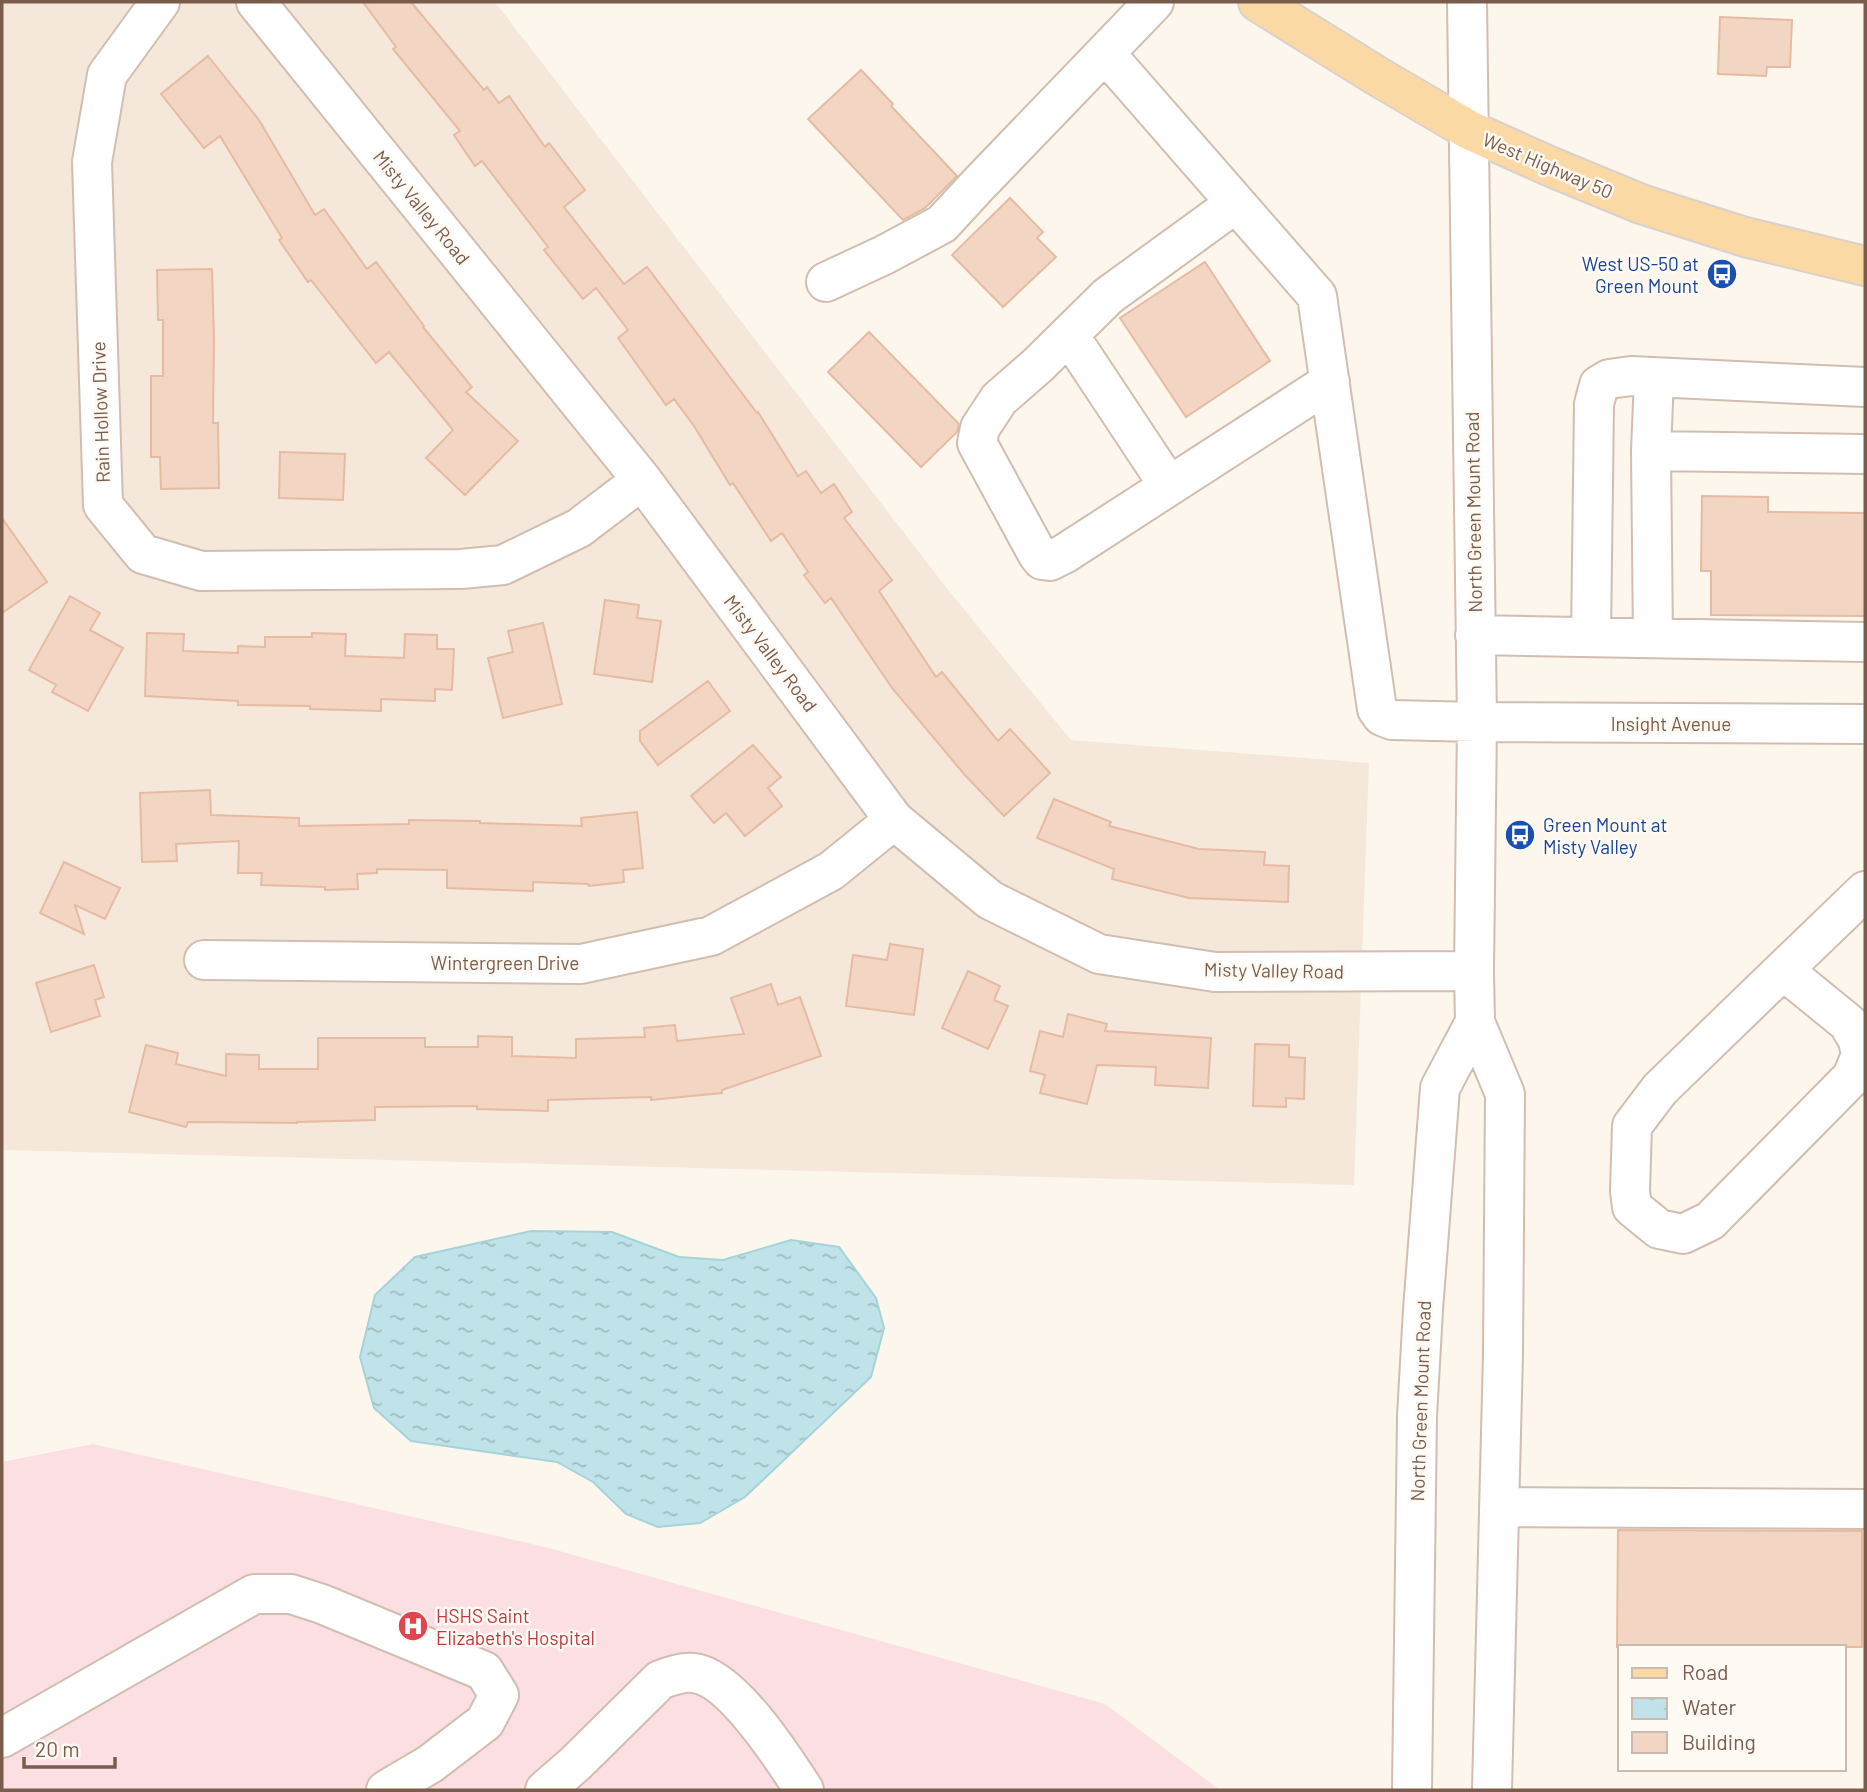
<svg xmlns="http://www.w3.org/2000/svg" width="1867" height="1792" font-family="Barlow,sans-serif">
<style>
.residential{fill:#f5e8da}
.medical{fill:#fbdfe3}
.water{fill:url(#water-ripples);stroke:#a5d3da;stroke-width:2}
.building{fill:#f3d5c3;stroke:#e6bba3;stroke-width:2}
.lines{fill:none;stroke-linecap:round;stroke-linejoin:round}
.minor-casing{stroke:#d1beb0;stroke-width:42}
.major-casing{stroke:#dad1cd;stroke-width:42}
.minor{stroke:#fff;stroke-width:38}
.major{stroke:#fbd9a5;stroke-width:38}
.labels{text-anchor:middle;dominant-baseline:central;stroke-width:5;stroke-linejoin:round;paint-order:stroke}
.street-label{font-size:19px;fill:#7a5c4d;stroke:#fffaf3}
.transit-label{font-size:19px;fill:#164399;stroke:#fffaf3;text-anchor:end}
.health-label{font-size:19px;fill:#be3a42;stroke:#fffaf3;text-anchor:start}
</style>
<defs>
<pattern id="water-ripples" width="26" height="14" patternUnits="userSpaceOnUse" patternTransform="scale(1.75)"><rect width="26" height="14" fill="#bfe3e8"/><path d="M2 4q2-2 4 0t4 0M15 11q2-2 4 0t4 0" fill="none" stroke="#a0bbbe"/></pattern>
</defs>
<rect width="100%" height="100%" fill="#fdf6ec"/>
<path class="residential" d="M 2,2 L 495,2 L 945,586 L 1071,740 L 1369,763 L 1354,1185 L 2,1150 Z"/>
<path class="medical" d="M 93,1444 L 545,1547 L 1105,1704 L 1220,1790 L 2,1790 L 2,1462 Z"/>
<path class="water" d="M 531,1231 L 612,1232 L 679,1257 L 723,1260 L 791,1240 L 839,1247 L 876,1298 L 884,1328 L 871,1377 L 745,1497 L 700,1523 L 658,1527 L 626,1514 L 593,1482 L 557,1462 L 411,1441 L 374,1408 L 360,1357 L 375,1295 L 415,1257 Z"/>
<path class="building" d="M 363,2 L 411,2 L 484,90 L 487,87 L 499,103 L 509,96 L 545,147 L 549,143 L 585,190 L 564,207 L 624,284 L 647,267 L 757,413 L 758,412 L 798,476 L 806,471 L 821,493 L 834,484 L 852,512 L 844,518 L 892,580 L 879,591 L 936,677 L 942,672 L 998,741 L 1010,729 L 1050,773 L 1004,816 L 964,774 L 892,688 L 831,598 L 825,603 L 804,575 L 808,572 L 782,533 L 771,541 L 733,483 L 730,485 L 694,426 L 674,399 L 666,405 L 618,338 L 628,330 L 596,288 L 583,299 L 544,250 L 548,247 L 482,161 L 475,166 L 454,135 L 460,131 L 393,49 L 396,47 Z
M 1720,17 L 1792,20 L 1790,67 L 1767,67 L 1766,76 L 1718,74 Z
M 208,56 L 259,120 L 315,215 L 324,209 L 367,269 L 376,262 L 424,326 L 423,327 L 472,387 L 466,392 L 518,441 L 465,495 L 426,458 L 453,430 L 389,352 L 376,363 L 311,280 L 308,282 L 279,240 L 282,238 L 220,136 L 204,148 L 161,94 Z
M 861,70 L 893,104 L 891,106 L 957,176 L 925,208 L 903,220 L 808,119 Z
M 1010,198 L 1043,232 L 1037,238 L 1056,257 L 1003,307 L 952,255 Z
M 1205,262 L 1270,361 L 1186,417 L 1120,318 Z
M 212,269 L 214,339 L 213,423 L 218,423 L 219,488 L 161,489 L 160,457 L 151,457 L 151,376 L 163,376 L 163,320 L 158,320 L 157,270 Z
M 869,332 L 959,424 L 957,432 L 921,467 L 828,372 Z
M 280,452 L 345,454 L 343,500 L 279,498 Z
M 1702,496 L 1768,497 L 1768,512 L 1865,513 L 1865,616 L 1711,615 L 1711,571 L 1701,571 Z
M 2,518 L 47,582 L 2,613 Z
M 70,596 L 100,613 L 90,630 L 123,648 L 88,711 L 52,692 L 56,685 L 29,670 Z
M 605,600 L 639,605 L 637,618 L 661,621 L 652,682 L 594,674 Z
M 543,623 L 562,704 L 503,718 L 488,658 L 513,652 L 508,631 Z
M 147,633 L 184,634 L 183,651 L 238,653 L 238,646 L 265,647 L 265,637 L 312,637 L 312,633 L 346,634 L 345,656 L 404,658 L 405,634 L 437,635 L 437,649 L 454,649 L 452,690 L 435,689 L 435,701 L 381,699 L 381,711 L 310,709 L 310,706 L 238,705 L 238,701 L 145,696 Z
M 708,681 L 730,711 L 658,765 L 640,741 L 640,731 Z
M 753,745 L 781,777 L 768,788 L 782,806 L 745,836 L 726,813 L 714,823 L 691,796 Z
M 210,790 L 211,815 L 299,818 L 299,826 L 409,824 L 409,820 L 480,821 L 480,823 L 582,826 L 581,818 L 637,812 L 643,868 L 623,870 L 624,882 L 589,886 L 588,884 L 533,882 L 533,891 L 447,888 L 447,870 L 377,869 L 377,873 L 357,874 L 358,889 L 325,890 L 325,887 L 261,885 L 262,873 L 238,873 L 239,841 L 176,844 L 177,861 L 142,862 L 140,793 Z
M 1054,799 L 1111,822 L 1109,826 L 1199,849 L 1265,852 L 1264,865 L 1289,866 L 1288,902 L 1189,898 L 1112,879 L 1114,869 L 1037,838 Z
M 64,862 L 120,888 L 105,919 L 75,905 L 84,934 L 40,913 Z
M 890,944 L 923,949 L 914,1015 L 846,1006 L 853,955 L 887,960 Z
M 94,965 L 104,997 L 95,1000 L 100,1016 L 51,1032 L 36,983 Z
M 968,971 L 1000,986 L 994,1000 L 1008,1006 L 988,1049 L 942,1028 Z
M 771,984 L 778,1005 L 800,997 L 821,1056 L 722,1090 L 722,1093 L 651,1100 L 651,1097 L 548,1100 L 548,1111 L 477,1109 L 477,1106 L 375,1107 L 375,1120 L 297,1122 L 297,1123 L 188,1122 L 186,1127 L 129,1112 L 146,1045 L 178,1053 L 176,1064 L 226,1076 L 226,1054 L 259,1055 L 259,1069 L 318,1069 L 318,1038 L 425,1038 L 425,1047 L 478,1047 L 478,1036 L 512,1037 L 512,1056 L 576,1058 L 576,1039 L 645,1037 L 644,1028 L 675,1025 L 677,1041 L 744,1034 L 731,998 Z
M 1068,1014 L 1107,1024 L 1105,1031 L 1211,1038 L 1208,1088 L 1155,1085 L 1156,1067 L 1097,1065 L 1087,1104 L 1040,1093 L 1045,1075 L 1030,1071 L 1040,1031 L 1063,1037 Z
M 1255,1044 L 1289,1045 L 1289,1057 L 1305,1058 L 1304,1099 L 1286,1098 L 1286,1107 L 1253,1106 Z
M 1618,1530 L 1862,1531 L 1862,1647 L 1617,1647 Z"/>
<g class="lines">
<g class="minor-casing">
<path id="minor" d="M 160,2 L 107,75 L 92,162 L 103,505 L 143,554 L 201,571 L 461,569 L 503,565 L 579,528 L 642,480
M 256,2 L 642,480 L 894,820 L 990,900 L 1099,954 L 1215,972 L 1474,971
M 1467,2 L 1477,722 L 1474,971 L 1475,1022 L 1505,1094 L 1503,1354 L 1492,1790
M 1105,53 L 1317,296 L 1377,709 L 1382,716 L 1392,720 L 1477,722 L 1865,724
M 1236,203 L 1108,296 L 1038,365 L 999,399 L 980,428 L 977,443 L 1038,555 L 1042,560 L 1050,561 L 1064,554 L 1330,382
M 826,282 L 884,255 L 942,224 L 977,186 L 1154,2
M 1069,335 L 1169,486
M 1651,451 L 1654,378
M 1475,635 L 1865,642
M 1591,637 L 1594,404 L 1599,385 L 1609,379 L 1631,376 L 1865,387
M 1653,638 L 1651,451 L 1865,454
M 204,960 L 581,964 L 711,936 L 831,871 L 894,820
M 1783,970 L 1848,1023 L 1858,1040 L 1861,1055 L 1852,1077 L 1710,1221 L 1683,1234 L 1659,1229 L 1632,1207 L 1630,1191 L 1632,1126 L 1660,1089 Z
M 1783,970 L 1865,891
M 1499,1507 L 1865,1509
M 2,1738 L 254,1594 L 291,1594 L 322,1604 L 484,1671 L 499,1695 L 485,1722 L 430,1764 L 386,1790
M 545,1790 L 576,1763 L 660,1680 C 671,1676 682,1672 693,1673 C 731,1676 784,1759 804,1790
M 1412,1790 L 1417,1416 L 1423,1310 L 1440,1088 L 1475,1022"/>
</g>
<g class="major-casing">
<path id="major" d="M 1258,2 L 1377,76 L 1469,130 L 1549,166 L 1641,204 L 1745,237 L 1865,266"/>
</g>
<use href="#minor" class="minor"/>
<use href="#major" class="major"/>
</g>
<defs>
<g id="bus-disc" transform="scale(1.575)"><circle r="9.5" fill="#1a4fb4" stroke="#fffaf3"/><path d="M-5-6H5V4H4V6H2V4H-2V6H-4V4H-5ZM-3.5-4V0h7V-4ZM-3.5 1.2v1.5H-2V1.2ZM2 1.2v1.5H3.5V1.2Z" fill="#fff"/></g>
<g id="hospital-disc" transform="scale(1.575)"><circle r="9.5" fill="#e0444e" stroke="#fffaf3"/><path d="M-5-5h3v3.5h4V-5h3V5h-3V1.5h-4V5h-3Z" fill="#fff"/></g>
</defs>
<g fill-rule="evenodd">
<use href="#bus-disc" x="1722" y="274"/>
<use href="#bus-disc" x="1520" y="835"/>
<use href="#hospital-disc" x="413" y="1626"/>
</g>
<g class="labels">
<g class="street-label">
<text transform="translate(1548 165) rotate(23)">West Highway 50</text>
<text transform="translate(422 207) rotate(51)">Misty Valley Road</text>
<text transform="translate(100 412) rotate(-92)">Rain Hollow Drive</text>
<text transform="translate(1473 512) rotate(-91)">North Green Mount Road</text>
<text transform="translate(771 653) rotate(53)">Misty Valley Road</text>
<text x="1671" y="723">Insight Avenue</text>
<text x="505" y="962">Wintergreen Drive</text>
<text transform="translate(1274 970) rotate(1)">Misty Valley Road</text>
<text transform="translate(1420 1401) rotate(-88)">North Green Mount Road</text>
</g>
<g class="transit-label">
<text x="1699" y="263">West US-50 at<tspan x="1699" dy="22">Green Mount</tspan></text>
<text x="1543" y="824" text-anchor="start">Green Mount at<tspan x="1543" dy="22">Misty Valley</tspan></text>
</g>
<g class="health-label">
<text x="436" y="1615">HSHS Saint<tspan x="436" dy="22">Elizabeth's Hospital</tspan></text>
</g>
</g>
<rect width="1867" height="1792" fill="none" stroke="#7a5c4d" stroke-width="7"/>
<rect x="1618" y="1645" width="228" height="126" fill="#fffaf3" stroke="#cabbb1" stroke-width="2"/>
<rect x="1632" y="1668" width="35" height="10" fill="#fbd9a5" stroke="#cabbb1" stroke-width="2"/>
<text x="1682" y="1680" font-size="21" fill="#7a5c4d">Road</text>
<rect x="1632" y="1698" width="35" height="21" fill="url(#water-ripples)" stroke="#cabbb1" stroke-width="2"/>
<text x="1682" y="1715" font-size="21" fill="#7a5c4d">Water</text>
<rect x="1632" y="1732" width="35" height="21" fill="#f3d5c3" stroke="#cabbb1" stroke-width="2"/>
<text x="1682" y="1750" font-size="21" fill="#7a5c4d">Building</text>
<path d="M24 1757v10h91v-10" fill="none" stroke="#7a5c4d" stroke-width="3.5"/>
<text x="35" y="1757" font-size="21" fill="#7a5c4d" stroke="#fffaf3" stroke-width="5" paint-order="stroke">20 m</text>
</svg>
